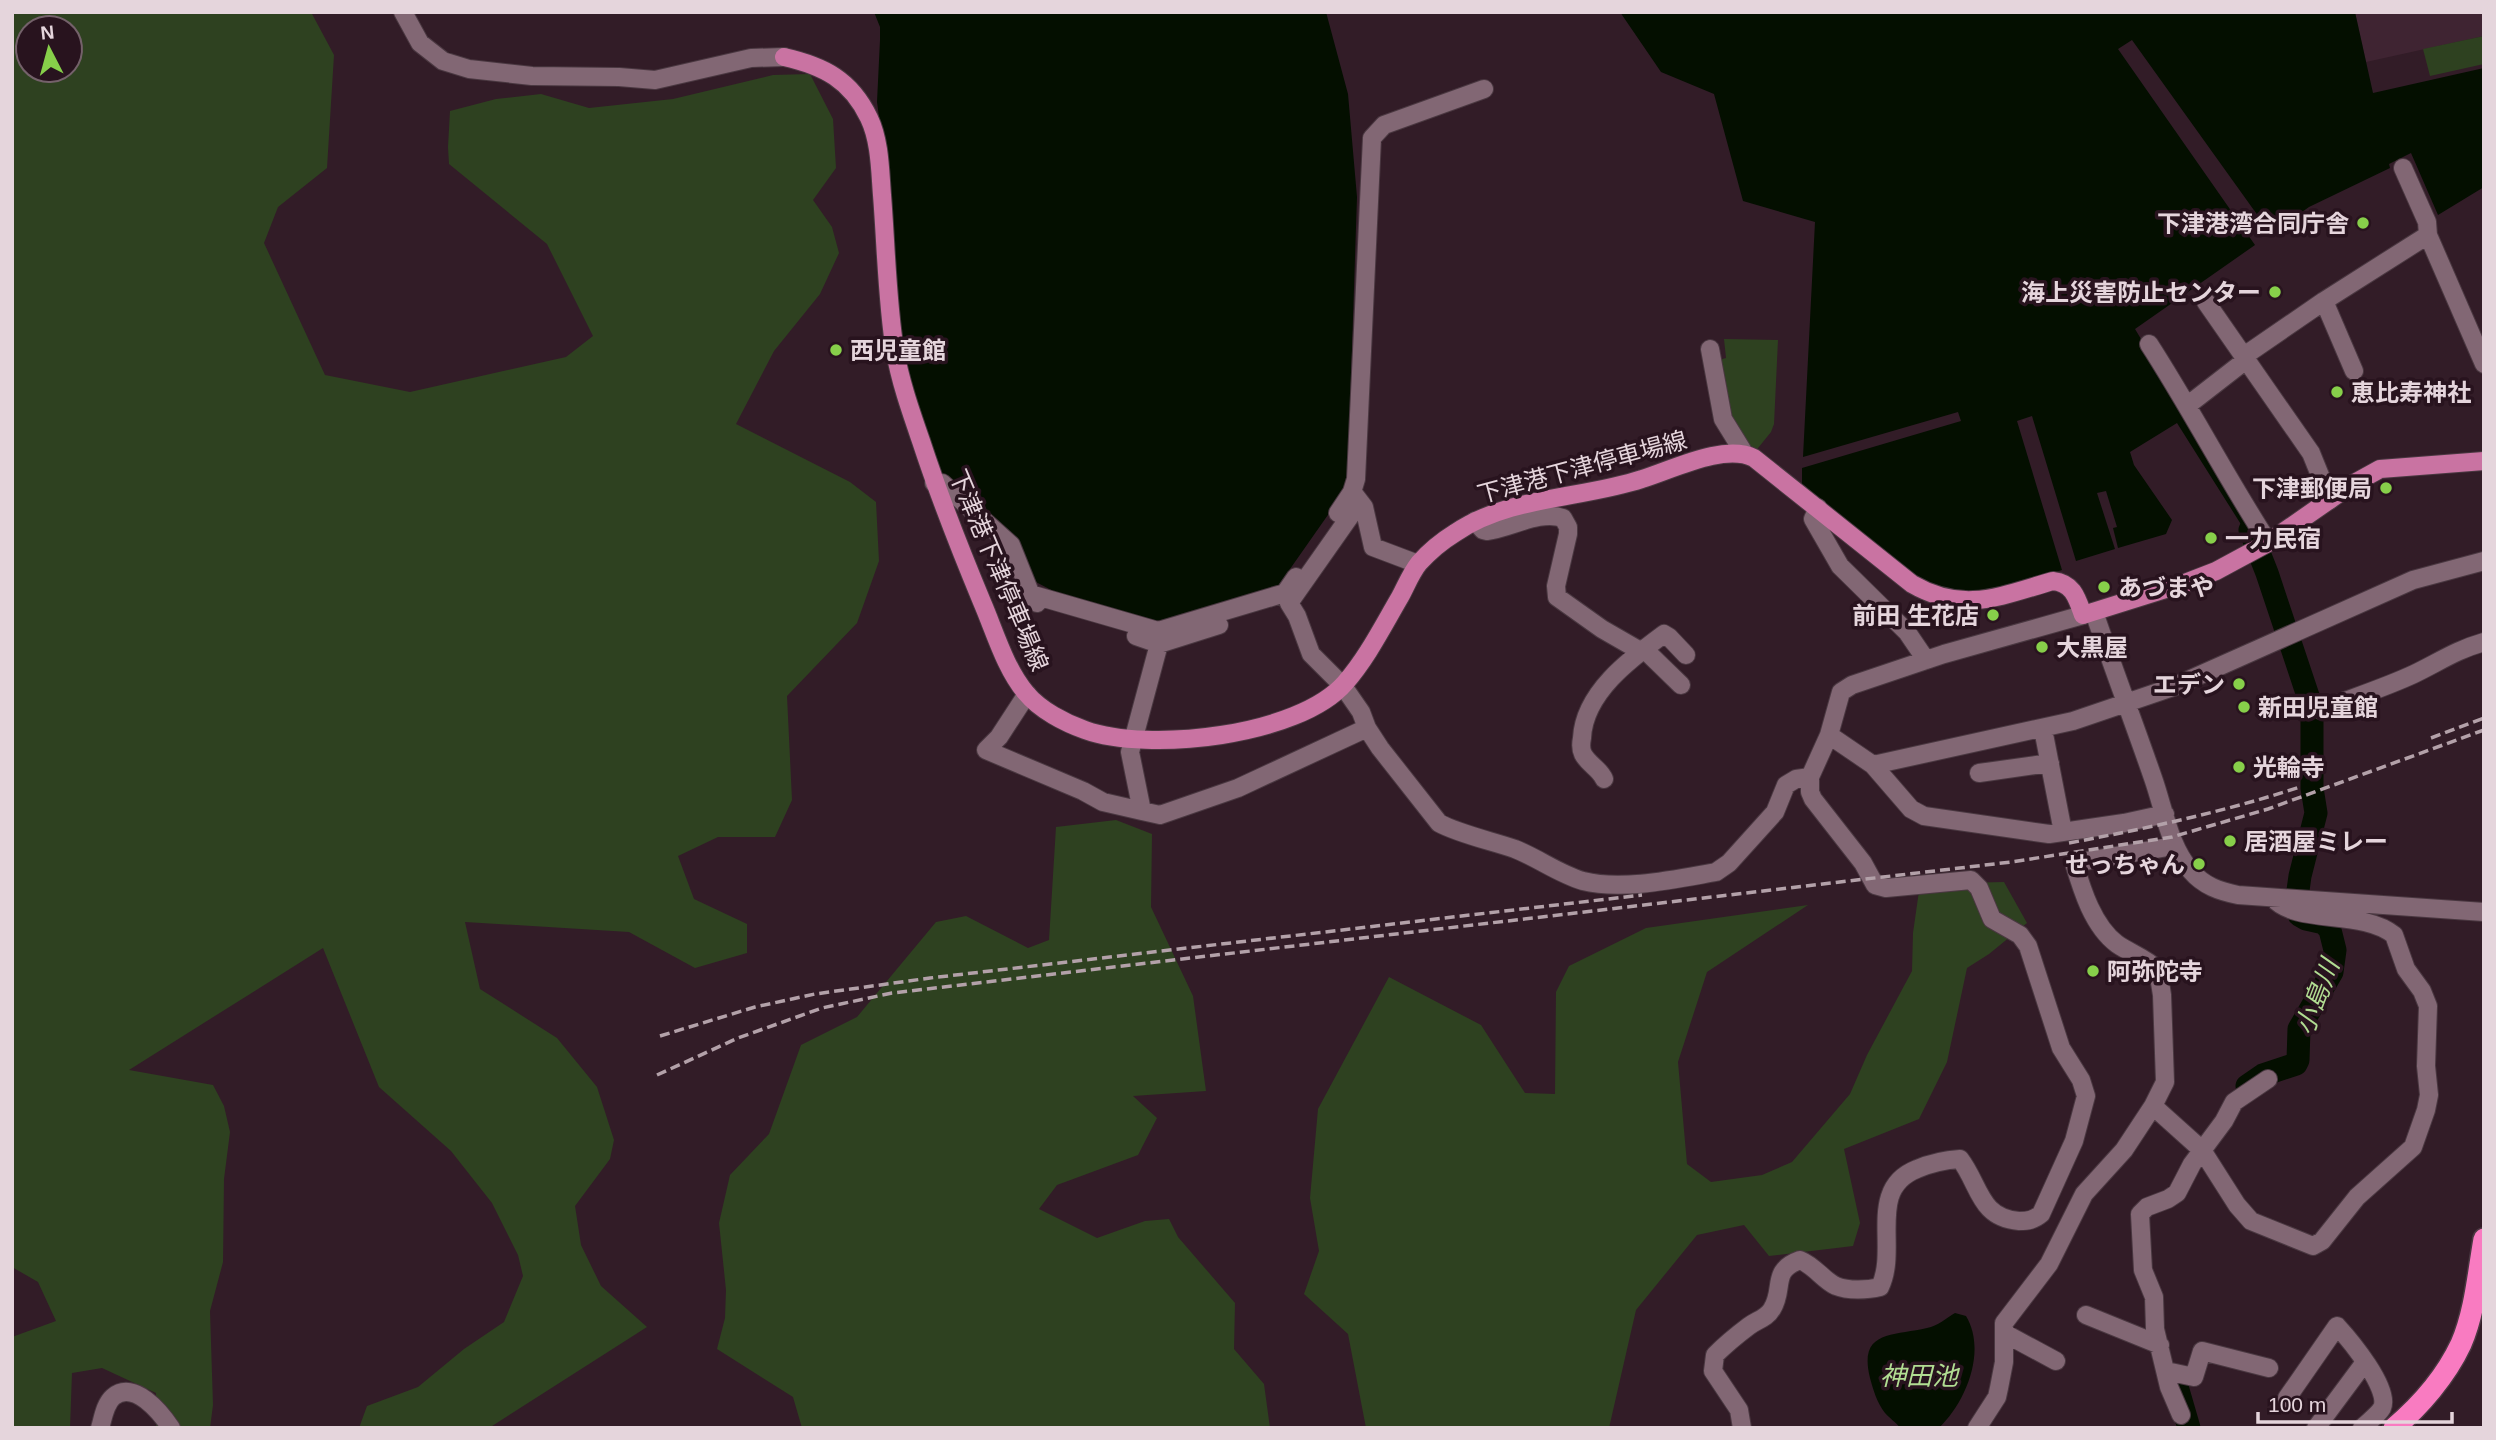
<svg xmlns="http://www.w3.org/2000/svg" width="2496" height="1440" font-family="Arial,'Noto Sans JP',sans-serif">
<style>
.built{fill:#3f2432}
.green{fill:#2e4120;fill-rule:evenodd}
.water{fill:#040f00}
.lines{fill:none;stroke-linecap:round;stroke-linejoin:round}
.river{stroke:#040f00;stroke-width:23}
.minor-casing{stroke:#4a3841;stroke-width:20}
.major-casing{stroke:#4a3841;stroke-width:20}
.highway-casing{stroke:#4a3841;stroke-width:24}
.minor{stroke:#826774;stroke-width:18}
.major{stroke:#c973a2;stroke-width:18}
.highway{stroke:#f97bc1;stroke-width:21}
.rail{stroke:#b3a1a9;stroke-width:3.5;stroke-dasharray:10 5;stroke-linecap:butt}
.poi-dot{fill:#87cf4a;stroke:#28131e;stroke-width:2.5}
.labels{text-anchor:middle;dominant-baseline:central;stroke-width:7;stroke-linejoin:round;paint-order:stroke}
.poi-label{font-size:24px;font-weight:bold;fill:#e5d5dc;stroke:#28131e;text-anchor:start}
.street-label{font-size:24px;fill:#e5d5dc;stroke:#28131e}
.water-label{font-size:26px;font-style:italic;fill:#b1dd92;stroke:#28131e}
</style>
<rect width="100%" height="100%" fill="#321c27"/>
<path class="built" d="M 2355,12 L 2484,12 L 2484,36 L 2366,62 Z"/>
<path class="green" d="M 12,12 L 311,12 L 334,55 L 327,168 L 278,207 L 264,243 L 325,375 L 410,392 L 566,357 L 593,336 L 547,244 L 449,164 L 448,147 L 450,111 L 496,99 L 541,94 L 589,108 L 673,99 L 773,75 L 810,74 L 833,119 L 836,168 L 813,200 L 832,227 L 839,253 L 820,294 L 774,351 L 736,424 L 850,482 L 876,502 L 879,561 L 857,623 L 787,696 L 792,800 L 775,837 L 718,837 L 678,856 L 694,899 L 747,924 L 747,953 L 695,968 L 629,932 L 465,922 L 480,989 L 557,1038 L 597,1087 L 614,1140 L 610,1159 L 575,1206 L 581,1245 L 601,1286 L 647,1327 L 489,1428 L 359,1428 L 367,1406 L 418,1387 L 464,1349 L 504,1322 L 523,1276 L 518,1255 L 492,1203 L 451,1151 L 379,1087 L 323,948 L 129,1070 L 213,1085 L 224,1106 L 230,1132 L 224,1179 L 223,1262 L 210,1311 L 213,1405 L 210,1428 L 156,1428 L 156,1393 L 102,1368 L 72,1373 L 70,1428 L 12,1428 L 12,1337 L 56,1321 L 38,1282 L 12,1267 ZM 28,28 L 70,28 L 70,70 L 28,70 Z
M 2484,36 L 2484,64 L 2430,76 L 2423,49 Z
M 1724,339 L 1778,340 L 1774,424 L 1771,432 L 1754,453 L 1737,438 L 1715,361 L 1726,358 Z
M 1116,820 L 1152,834 L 1151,907 L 1193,996 L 1206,1091 L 1133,1096 L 1157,1118 L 1138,1155 L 1057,1185 L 1039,1209 L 1097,1238 L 1145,1221 L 1169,1219 L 1178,1237 L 1235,1303 L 1234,1349 L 1264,1384 L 1270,1428 L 802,1428 L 793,1397 L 717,1349 L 725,1318 L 726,1290 L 719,1223 L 730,1175 L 769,1134 L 801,1045 L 857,1017 L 936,922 L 966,916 L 1028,948 L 1049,940 L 1056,827 Z
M 2004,882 L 2027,923 L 1989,954 L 1967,968 L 1947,1062 L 1919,1119 L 1844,1149 L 1860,1223 L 1853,1246 L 1769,1256 L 1744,1225 L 1697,1235 L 1636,1310 L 1609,1428 L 1366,1428 L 1348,1334 L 1304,1294 L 1319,1251 L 1310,1198 L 1318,1109 L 1389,977 L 1481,1025 L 1525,1093 L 1555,1094 L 1556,992 L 1569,966 L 1646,928 L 1808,905 L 1707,972 L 1678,1062 L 1687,1164 L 1711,1182 L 1762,1175 L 1792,1162 L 1850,1094 L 1867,1055 L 1912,971 L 1913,933 L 1920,884 Z"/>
<path class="water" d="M 874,12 L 1326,12 L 1348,94 L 1357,197 L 1350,408 L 1351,482 L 1276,589 L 1158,621 L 1057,593 L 1034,581 L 1015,537 L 941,473 L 906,371 L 899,328 L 892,212 L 877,102 L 880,40 L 880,27 Z
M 1620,12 L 2355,12 L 2373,93 L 2484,68 L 2484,187 L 2438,215 L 2411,153 L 2389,164 L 2390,168 L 2309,207 L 2271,234 L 2132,40 L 2118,49 L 2255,245 L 2135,329 L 2262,540 L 2254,545 L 2177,423 L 2130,452 L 2134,465 L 2172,520 L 2166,534 L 2118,548 L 2113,528 L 2117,527 L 2106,491 L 2097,493 L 2115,549 L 2076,561 L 2032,416 L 2017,421 L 2062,570 C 2006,588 1959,608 1907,570 L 1802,484 L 1802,468 L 1961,421 L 1958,412 L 1803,457 L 1815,222 L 1743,201 L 1714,94 L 1661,72 Z
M 1955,1313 L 1966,1316 C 1987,1351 1966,1402 1939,1428 L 1900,1428 C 1896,1422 1889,1418 1885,1413 C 1877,1403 1873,1389 1870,1378 C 1858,1330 1893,1336 1927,1328 C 1938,1326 1946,1318 1955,1313 Z"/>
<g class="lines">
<path class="river" d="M 2247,1086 L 2263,1075 L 2296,1064 L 2298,1060 L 2299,1029 L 2332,972 L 2335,950 L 2330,930 L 2324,923 L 2306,919 L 2299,915 L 2296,905 L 2300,876 L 2316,813 L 2312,788 L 2312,708 L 2267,573 L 2250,530
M 2178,1390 L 2189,1428"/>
<g class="minor-casing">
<path id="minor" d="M 403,12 L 420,43 L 443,61 L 469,69 L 532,76 L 619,77 L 655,80 L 751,58 L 784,57
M 2403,168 L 2427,222 L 2428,235 L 2484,364
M 2324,301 L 2354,371
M 2206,302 L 2311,453 L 2330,500
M 2149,344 C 2191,409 2226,477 2268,542
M 1710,349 L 1723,419 L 1744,453
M 2244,356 L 2324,301 L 2428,235
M 2188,405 L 2246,360
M 934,483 L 942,483 L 1011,545 L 1033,600 L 1037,603
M 1354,494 L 1364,507 L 1373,547 L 1418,564
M 1360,502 L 1289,603 L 1297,616 L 1311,654 L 1343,686 L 1361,712 L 1367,728 L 1380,748 L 1439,823 C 1459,834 1492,841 1515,849 C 1538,858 1559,874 1583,881 C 1622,891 1676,879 1716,872 L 1729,863 L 1775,812 L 1786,785 L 1796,779 L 1810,777 L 1829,735 L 1841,692 L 1852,685 L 1944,654 L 2083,615
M 1818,508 L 1813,519 L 1840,566 L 1907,632 L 1926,660
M 1338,513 L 1352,492 L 1356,479 L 1372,138 L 1384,125 L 1484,89
M 1475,521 L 1483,530 L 1487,531 C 1511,528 1539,510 1563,518 L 1568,527 L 1568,534 L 1556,586 L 1557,597 L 1602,629 L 1642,652
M 1030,594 L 1158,631 L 1285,593 L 1296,577
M 2094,612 C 2113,668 2134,723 2153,778 C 2164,809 2169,846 2191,871 C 2204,886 2219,891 2238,895 L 2484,912
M 1136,636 L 1159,644 L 1219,625
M 1645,650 L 1681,685
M 1027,694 L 999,737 L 986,750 L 1083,791 L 1103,802 L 1142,811 L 1130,752 L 1159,644
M 2321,710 C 2352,698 2384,688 2414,674 C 2439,662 2456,650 2484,642
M 2043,729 L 2063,832
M 1829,735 L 1873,765 L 1911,809 L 1924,816 L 2049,834 L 2124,823 L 2165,814
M 1873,765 L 2073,721 L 2173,687 L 2413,580 L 2484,561
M 1979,773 L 2050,763
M 1604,779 C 1600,769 1588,764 1583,754 C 1581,750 1581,743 1582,738 C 1584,693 1630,659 1664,634 L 1669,637 L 1686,655
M 1142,811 L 1160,815 L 1238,788 L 1367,728
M 2153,1106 L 2202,1150 L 2237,1205 L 2251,1221 L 2313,1246 L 2322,1241 L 2357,1197 L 2413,1147 L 2426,1110 L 2429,1095 L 2426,1066 L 2428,1006 L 2422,991 L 2406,969 L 2394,935 C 2362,909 2296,925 2273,898
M 2086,1315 L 2160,1345
M 2004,1333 L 2056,1361
M 2166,1371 L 2194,1377 L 2202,1351 L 2269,1368
M 2287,1398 L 2337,1326 C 2349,1339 2391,1389 2382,1408 C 2378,1415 2368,1422 2362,1428
M 2181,1415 L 2169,1387 L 2155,1329 L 2154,1297 L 2143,1270 L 2140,1214 L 2147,1207 L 2168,1199 L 2177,1193 L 2192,1164 L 2224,1121 L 2234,1102 L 2268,1079
M 100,1428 C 103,1418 105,1404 113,1397 C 134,1379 161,1413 171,1428
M 1742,1428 L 1739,1410 L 1713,1371 L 1715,1355 C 1726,1344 1737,1335 1749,1326 C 1757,1320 1767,1318 1772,1309 C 1785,1288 1770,1271 1800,1260 C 1815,1266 1823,1280 1836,1286 C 1848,1291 1868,1290 1880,1287 C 1899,1248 1866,1189 1917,1169 C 1931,1163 1944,1160 1960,1159 C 1980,1185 1979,1218 2019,1221 C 2028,1221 2034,1220 2041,1214 L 2074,1141 L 2086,1096 L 2081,1080 L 2061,1048 L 2028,946 L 2020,935 L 1992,919 L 1979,888 L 1971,880 L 1886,888 L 1875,885 L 1863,863 L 1813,799 L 1810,792 L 1810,777
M 1977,1428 L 1997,1397 L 1999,1388 L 2004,1362 L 2004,1323 L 2049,1264 L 2084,1194 L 2124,1150 L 2153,1106 L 2165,1082 L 2162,995 L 2158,970 C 2146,958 2130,953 2117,944 C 2093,926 2082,890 2074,863 L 2174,846
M 2316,1428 L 2365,1362"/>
</g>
<g class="major-casing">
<path id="major" d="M 784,57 C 824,66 851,80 869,118 C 880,141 880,170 882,195 C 886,245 887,302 895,351 C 900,381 911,412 921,441 C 939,496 960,549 982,602 C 995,632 1005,668 1026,693 C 1040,710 1065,723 1085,730 C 1148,753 1299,736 1345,683 C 1367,658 1383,626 1400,597 C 1406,586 1411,573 1419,563 C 1429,552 1442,541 1455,533 C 1509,496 1582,499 1642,479 C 1672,470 1724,443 1754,458 L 1912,584 C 1964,614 2000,596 2053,581 C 2073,583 2077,598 2083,615 L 2185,583 L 2216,571 L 2266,544 L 2351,485 L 2380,469 L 2484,461"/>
</g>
<g class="highway-casing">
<path id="highway" d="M 2394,1428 C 2420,1406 2446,1376 2461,1344 C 2475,1312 2478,1273 2484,1239"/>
</g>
<use href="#minor" class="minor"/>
<use href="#major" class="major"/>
<use href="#highway" class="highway"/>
<path class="rail" d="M 2431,738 L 2484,718
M 2069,843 C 2149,828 2223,812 2300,787
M 660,1036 L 755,1007 L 815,994 L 930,978 L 1642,895
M 657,1075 L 738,1038 L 822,1008 L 892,993 L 2011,862 L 2172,837 L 2268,809 L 2484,730"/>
</g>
<g class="poi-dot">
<circle cx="2363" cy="223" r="7"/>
<circle cx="2275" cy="292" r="7"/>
<circle cx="836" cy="350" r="7"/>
<circle cx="2337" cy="392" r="7"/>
<circle cx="2386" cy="488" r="7"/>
<circle cx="2211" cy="538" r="7"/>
<circle cx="2104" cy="587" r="7"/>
<circle cx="1993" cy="615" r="7"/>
<circle cx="2042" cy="647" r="7"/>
<circle cx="2239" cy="684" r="7"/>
<circle cx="2244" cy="707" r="7"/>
<circle cx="2239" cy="767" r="7"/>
<circle cx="2230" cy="841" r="7"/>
<circle cx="2199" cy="864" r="7"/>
<circle cx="2093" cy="971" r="7"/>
</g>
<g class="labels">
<g class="poi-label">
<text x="2349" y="223" text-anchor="end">下津港湾合同庁舎</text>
<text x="2261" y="292" text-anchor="end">海上災害防止センター</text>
<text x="850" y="350">西児童館</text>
<text x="2351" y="392">恵比寿神社</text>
<text x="2372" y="488" text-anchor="end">下津郵便局</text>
<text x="2225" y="538">一力民宿</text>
<text x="2118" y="587">あづまや</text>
<text x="1979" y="615" text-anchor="end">前田 生花店</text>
<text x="2056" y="647">大黒屋</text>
<text x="2225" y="684" text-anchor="end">エデン</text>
<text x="2258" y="707">新田児童館</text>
<text x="2253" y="767">光輪寺</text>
<text x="2244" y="841">居酒屋ミレー</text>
<text x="2185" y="864" text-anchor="end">せっちゃん</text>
<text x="2107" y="971">阿弥陀寺</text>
</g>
<g class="street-label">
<text transform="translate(1582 467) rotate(-15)">下津港下津停車場線</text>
<text transform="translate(999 570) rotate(67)">下津港下津停車場線</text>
</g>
<g class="water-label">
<text transform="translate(2317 997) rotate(-69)">小島川</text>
<text x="1919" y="1376">神田池</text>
</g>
</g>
<rect width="2496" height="1440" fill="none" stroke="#e5d5dc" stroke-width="28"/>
<g transform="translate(49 49) rotate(354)"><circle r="33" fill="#28131e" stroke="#74616a" stroke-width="2"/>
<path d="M0-5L12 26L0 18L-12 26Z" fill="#87cf4a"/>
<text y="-10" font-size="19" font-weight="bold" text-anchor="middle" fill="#e5d5dc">N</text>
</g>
<path d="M2258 1412v10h194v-10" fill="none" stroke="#e5d5dc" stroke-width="3.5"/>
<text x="2268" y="1412" font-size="21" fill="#e5d5dc" stroke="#28131e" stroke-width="5" paint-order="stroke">100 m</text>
</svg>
